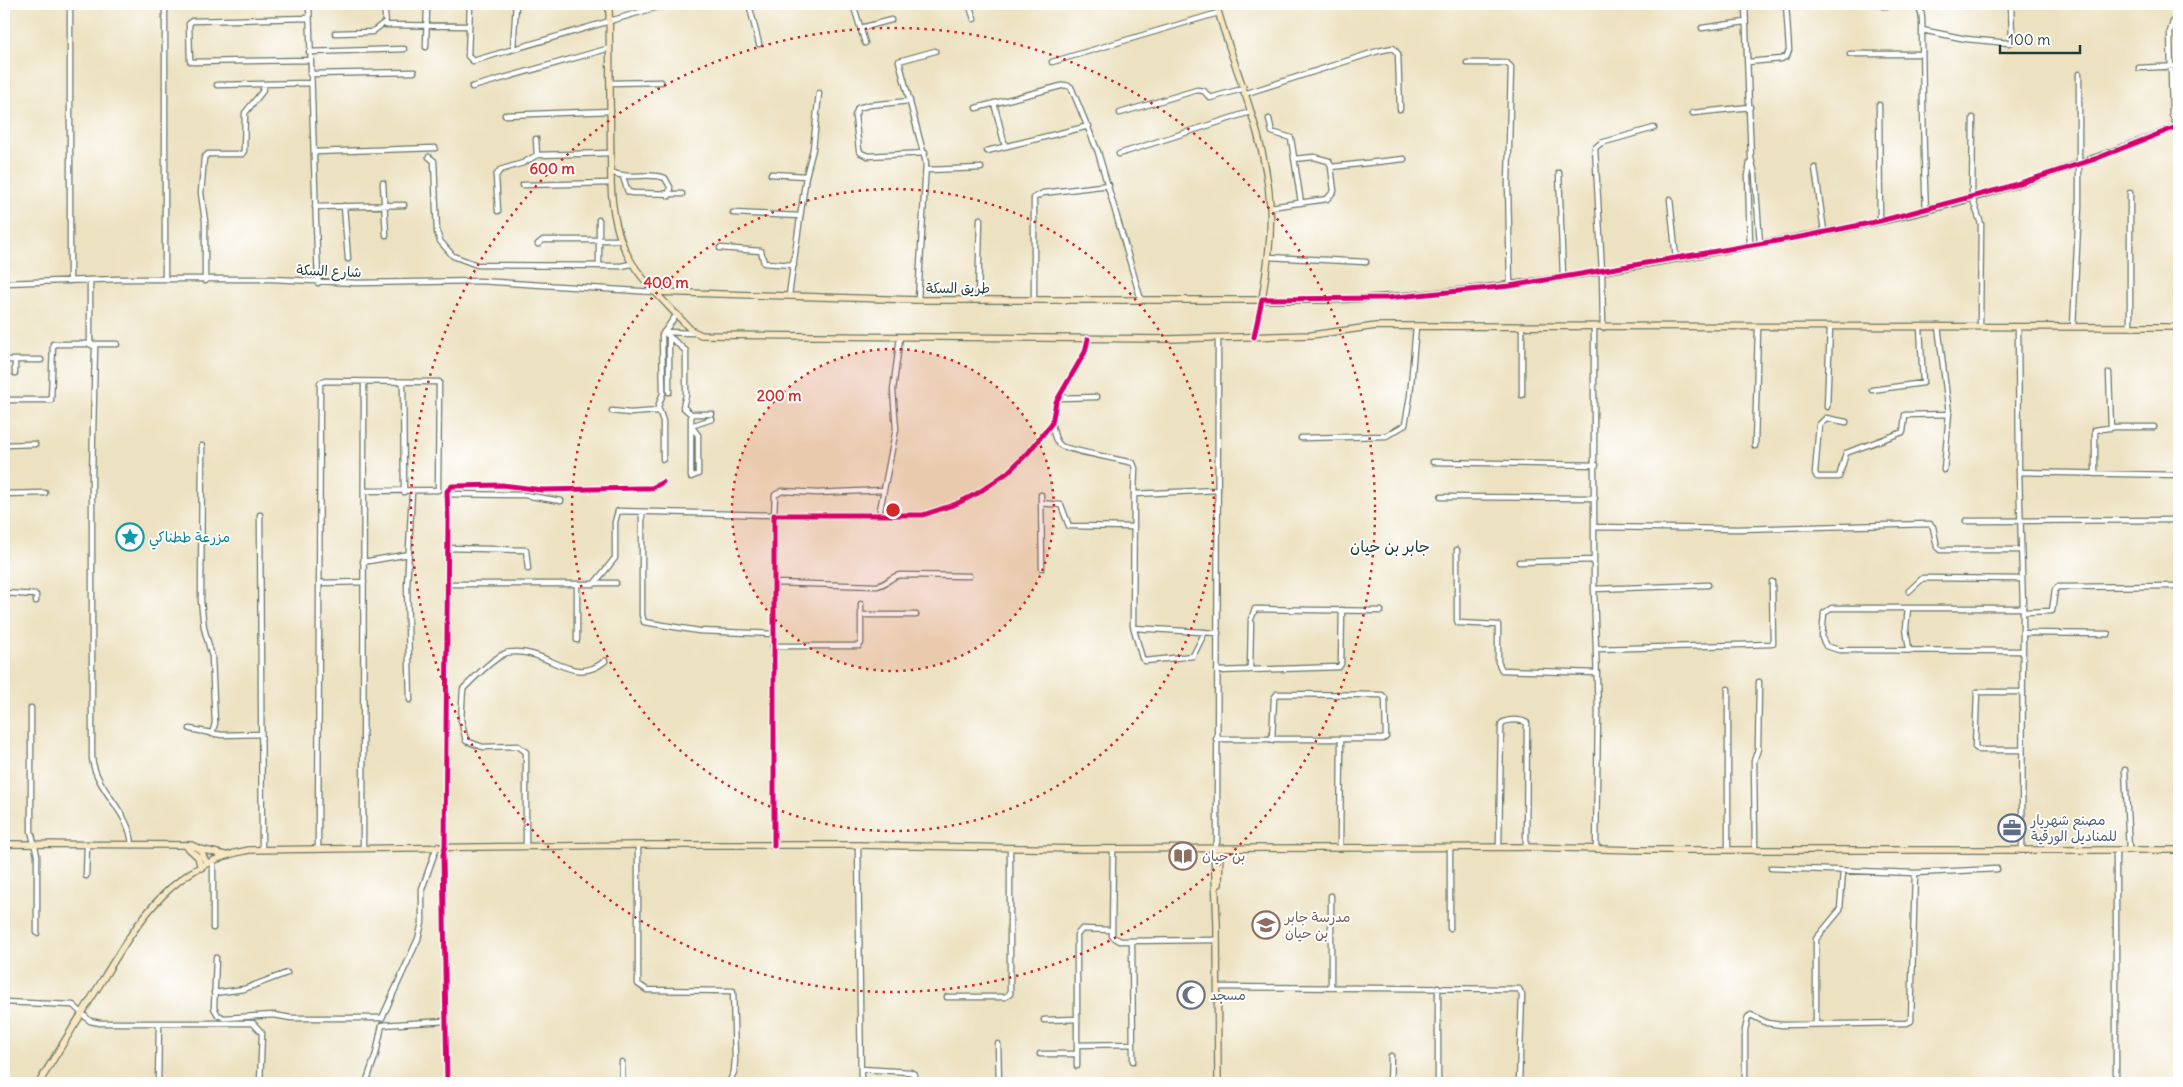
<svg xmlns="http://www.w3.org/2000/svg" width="2183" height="1087" font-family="Delius,'Playpen Sans Arabic',sans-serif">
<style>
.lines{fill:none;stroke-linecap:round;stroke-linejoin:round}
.street-casing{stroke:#677665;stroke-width:7}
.secondary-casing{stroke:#677665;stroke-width:8}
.street{stroke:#fff;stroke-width:4.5}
.secondary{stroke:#f9e7c3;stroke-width:5.5}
.cycleway-casing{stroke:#fff;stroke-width:8}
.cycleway{stroke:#d6006c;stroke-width:5}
.ring{fill:none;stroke:#d62828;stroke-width:2.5;stroke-dasharray:2.5 5}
.labels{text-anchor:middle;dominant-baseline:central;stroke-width:4;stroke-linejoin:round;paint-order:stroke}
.street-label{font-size:14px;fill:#1f3d34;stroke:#fff}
.culture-label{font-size:14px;fill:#0d838f;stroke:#fff;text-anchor:start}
.service-label{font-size:14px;fill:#4e5e75;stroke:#fff;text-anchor:start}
.education-label{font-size:14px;fill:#785e54;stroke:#fff;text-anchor:start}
.worship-label{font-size:14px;fill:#5b616d;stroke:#fff;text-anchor:start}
.quarter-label{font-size:16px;fill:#1f3d34;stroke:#fff}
.centre{fill:#d62828;stroke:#fff;stroke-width:2.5}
.ring-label{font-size:15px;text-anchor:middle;font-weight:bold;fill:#d62828;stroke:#fff;stroke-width:4;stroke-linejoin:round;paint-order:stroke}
</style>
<rect width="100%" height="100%" fill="#fff"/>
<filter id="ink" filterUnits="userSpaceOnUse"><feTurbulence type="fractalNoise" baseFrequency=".02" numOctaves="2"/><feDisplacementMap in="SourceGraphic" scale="10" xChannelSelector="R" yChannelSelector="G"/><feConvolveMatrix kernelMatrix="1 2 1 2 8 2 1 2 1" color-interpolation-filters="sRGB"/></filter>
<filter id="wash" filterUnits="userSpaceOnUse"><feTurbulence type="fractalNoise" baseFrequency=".0096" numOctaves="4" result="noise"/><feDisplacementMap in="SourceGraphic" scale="20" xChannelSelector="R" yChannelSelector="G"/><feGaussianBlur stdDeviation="1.12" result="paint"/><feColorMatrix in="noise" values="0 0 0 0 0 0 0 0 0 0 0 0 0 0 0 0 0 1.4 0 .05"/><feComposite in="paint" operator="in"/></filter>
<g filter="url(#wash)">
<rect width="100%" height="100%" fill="#ece1c0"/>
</g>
<g filter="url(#ink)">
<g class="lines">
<g class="street-casing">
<path id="street" d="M 70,4 L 70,281
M 309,4 L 318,283
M 384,4 L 386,25 L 469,26
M 470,4 L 468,56 L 473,61 L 668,4
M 749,4 L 759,44
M 853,4 L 865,43
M 969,4 L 974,19
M 1745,4 L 1751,158 L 1755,175 L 1760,244
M 1878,4 L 1883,6 L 1910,4
M 1916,4 C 1924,9 1922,27 1922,36 C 1923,94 1923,152 1926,210
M 309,18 L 192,21 L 189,24 L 190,61 L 193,62 L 309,60
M 861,28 L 891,20
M 1702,28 L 1745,22
M 1922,30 L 1966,39 L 2009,43 L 2012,39 L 2011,4
M 335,33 L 372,32 L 384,23
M 426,47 L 427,4
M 513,49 L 516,4
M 309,52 L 404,49
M 1850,54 L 1922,54
M 1052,62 L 1218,13
M 1748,62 L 1781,59 L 1787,56 L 1789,50 L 1786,4
M 1467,63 L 1507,63 L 1511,67 L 1508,183 L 1510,286
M 2139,68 L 2179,66
M 310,74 L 414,72
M 610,83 L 661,82
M 217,85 L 310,83
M 472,87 L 610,48
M 1244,94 L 1378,51 L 1393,48 L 1398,54 L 1400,109
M 910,101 L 869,105 L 858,108 L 855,116 L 859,150 L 861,153 L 868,156 L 925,153
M 994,103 L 1005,146
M 1879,105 L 1880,221
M 976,108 L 1065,85 L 1071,87 L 1098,152 L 1141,300
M 1120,113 L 1197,90 L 1204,91 L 1210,98 L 1242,89
M 1693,113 L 1750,107
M 505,115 L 611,111
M 1973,118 L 1972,197 L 1981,224 L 1980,326
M 1269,119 L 1272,132 L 1291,138 L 1301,203
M 2178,128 L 2172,115 L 2170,32 L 2173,22 L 2179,18
M 536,139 L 537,155
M 987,151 L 1089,126
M 314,152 L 435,148
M 1119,154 L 1250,112
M 429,157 L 434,161 L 437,232 L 440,241 L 453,256 L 477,265 L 621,266 L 631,264
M 1294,159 L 1314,157 L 1329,161 L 1331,167
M 1815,168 L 1824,231
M 927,170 L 981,168
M 611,172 C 631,181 647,171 665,178 L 670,187 L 669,196
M 1559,173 L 1563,276
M 771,174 L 806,176
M 623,177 L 628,192 L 633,193 L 682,194
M 383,183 L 386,235
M 523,185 L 611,183
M 1670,199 L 1676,259
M 344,206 L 348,259
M 315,207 L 404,205
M 1270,207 L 1327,199 L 1334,191 L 1331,167 L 1404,159
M 498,211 L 496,176 L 500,170 L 523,163 L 537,155 L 611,153
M 733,213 L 800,216
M 599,220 L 599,266
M 538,244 L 543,240 L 620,240
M 1750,245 L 1748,176 L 1750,162
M 720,248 L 761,251 L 764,263 L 794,265
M 1268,257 L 1366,262
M 165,279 L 165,4
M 90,280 L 90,344 L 95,347 L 92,477 L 92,758 C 96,791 130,811 132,845
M 205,281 L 205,221 L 201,193 L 204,158 L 208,154 L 242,154 L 244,151 L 245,113 L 262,92 L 265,84
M 4,283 L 119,279 L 272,279 L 357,283 L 479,281 L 654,292
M 789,295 L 806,176 L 813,149 L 819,93
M 1034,299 L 1034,198 L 1043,193 L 1109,185
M 918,300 L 926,163 L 899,61 L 935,51
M 978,300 L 980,219
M 1938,326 L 1949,413 L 1944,470
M 1594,327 L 1594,589 L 1598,712 L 1596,849
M 2018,327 L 2019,472 L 2023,608 L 2022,850
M 2073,327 L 2079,207 L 2079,74
M 2130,327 L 2130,193
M 1603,328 L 1602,271 L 1595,148 L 1601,143 L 1654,128
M 664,332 L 686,351 L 686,395 L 683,407 L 691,414 L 691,477 L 698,474 L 698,435 L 691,426 L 712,419
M 664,332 L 695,333
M 1254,337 L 1262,299
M 669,339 L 669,392
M 4,360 L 41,360
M 15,360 L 15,373
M 2109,373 L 2111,428
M 403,382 L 404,492
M 1872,390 L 1923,383 L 1920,327
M 1522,395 L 1522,327
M 1058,398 L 1097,397
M 4,400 L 51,400 L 53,344 L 117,344
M 1827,407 L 1830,327
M 612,411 L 630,413 L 658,411
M 691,414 L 712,414
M 1846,422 L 1826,418 L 1819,425 L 1815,473 L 1817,477 L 1839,477 L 1846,453 L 1903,432 L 1905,415 L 1949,414
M 1052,423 C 1053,430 1054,440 1060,445 C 1063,449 1122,460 1133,463 L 1135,468 L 1134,494 L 1218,490
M 1301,438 L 1386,436 L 1405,425 L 1410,396 L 1416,327
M 4,445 L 35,444
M 202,446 L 201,601 L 204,628 L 212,657 L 215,723 L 212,734
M 1755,446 L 1758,327
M 663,459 L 663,421 L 658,407 L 663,393 L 662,335 L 677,314
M 1433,462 L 1596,465
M 2019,472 L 2179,475
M 2095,474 L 2095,430 L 2115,427 L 2154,427
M 4,494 L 45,493
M 446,494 L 524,495 L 561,501
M 1134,494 L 1133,626 L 1142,658 L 1145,661 L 1193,656 L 1205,632
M 1041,495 L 1042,568
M 1441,497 L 1595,498
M 1041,503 L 1061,505 L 1069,526 L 1134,527
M 642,512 L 642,615 L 644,622 L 699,631 L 774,634
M 260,515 L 262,849
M 879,515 L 896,429 L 893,390 L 900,337
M 1966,521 L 2179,520
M 1595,527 L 1737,529 L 1930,524 L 1933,527 L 1937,547 L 1940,550 L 2021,550
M 448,548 L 526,550 L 528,569
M 1457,550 L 1457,620 L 1458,623 L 1498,625 L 1498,662 L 1502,670 L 1597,673
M 363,562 L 409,554
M 1519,562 L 1594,560
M 319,583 L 364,582
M 596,583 L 616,583
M 774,583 L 877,586 C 887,584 890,577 900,575 L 969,576
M 447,584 L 594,584 L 615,558 L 615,522 L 618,511 L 774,515 L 775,495 L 782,491 L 817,493 L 884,490
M 577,585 L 577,640
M 1594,589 L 1708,585
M 1909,591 L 1923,578 L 2022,579
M 4,593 L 36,595 L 36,601
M 1908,608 L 1906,628 L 1909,650
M 2023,612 L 2052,611 L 2055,590 L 2058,587 L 2179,586
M 861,615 L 916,615
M 1134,628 L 1218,633
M 2023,633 L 2108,634
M 773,646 L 859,646 L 861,643 L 861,604
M 1596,649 L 1771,644 L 1773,643 L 1772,582
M 2022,651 L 1839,650 L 1826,646 L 1822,638 L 1824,613 L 1832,608 L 2023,608
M 1250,670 L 1251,619 L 1255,609 L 1381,611
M 1217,671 L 1339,667 L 1341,664 L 1342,610
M 1728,689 L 1728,850
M 410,700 L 407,586 L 412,492
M 31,708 L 31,831 L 37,855 L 37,933
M 190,729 L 222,735 L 261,734
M 1216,739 L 1383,739 L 1386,737 L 1385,698 L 1382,695 L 1277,694 L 1274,698 L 1272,740
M 2022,750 L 1979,750 L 1975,747 L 1977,692 L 2023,692
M 2125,770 L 2129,850
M 638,845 L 638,984 L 647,990 L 733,991 L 735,1059 L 734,1072 L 729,1083
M 858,845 L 861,1083
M 526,846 L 526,752 L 518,746 L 483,747 L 466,741 L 461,720 L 463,689 C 475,677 490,661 504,654 C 507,652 512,652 515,652 C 550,651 574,687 605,661
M 774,846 L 774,515 L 923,515 L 956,504 L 978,493 L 1007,473 L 1028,453 L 1052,423 L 1056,402 L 1085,352 L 1088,339
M 1499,847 L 1501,727 L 1502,723 C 1508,719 1521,719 1527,723 L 1526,847
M 318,848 L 320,383 L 325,381 L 439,382 L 438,490 L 364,491
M 363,848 L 364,382
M 1340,848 L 1341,739
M 1113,849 L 1112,936 L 1120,941 L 1217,940
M 1214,849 L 1217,842 L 1218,338
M 1755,849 L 1754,761 L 1758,749 L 1759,682
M 2116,850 L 2116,1083
M 1771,868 L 1915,873 L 1997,869
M 86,876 L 87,845
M 1331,896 L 1331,987
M 213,928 L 213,861
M 1450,928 L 1450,848
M 1132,941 L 1133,1061
M 216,958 L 214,1008 L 218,1015 L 224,1018 L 274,1015 L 291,1018 L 382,1018 L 418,939 L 422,923 L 422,889 L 437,846
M 1218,987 L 1519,989 L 1522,995 L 1519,1083
M 1438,987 L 1438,1083
M 214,993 L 244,989 L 287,973
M 947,997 L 1005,997 L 1010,994 L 1010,848
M 4,1002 L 73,1005 L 90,1021 L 100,1023 L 253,1023 L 262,1033 L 260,1083
M 1044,1020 L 1077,1019
M 1816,1024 L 1816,939 L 1840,910 L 1843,871
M 998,1044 L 999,1083
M 1077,1045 L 1133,1044
M 1040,1054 L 1077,1054
M 1077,1066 L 1077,935 L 1082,929 L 1112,930
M 861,1069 L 910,1072 L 914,1074 L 914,1083
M 158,1083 L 159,1024
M 366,1083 L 376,1054 L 382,1025 L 446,1021
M 447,1083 L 443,855 L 445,846 L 448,519 L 447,491 L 452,486 L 502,485 L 542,490 L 643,488 L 652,488 L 663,482
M 622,1083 L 622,1062
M 1390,1083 L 1391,1056
M 1745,1083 L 1745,1030 L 1748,1017 L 1751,1015 L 1767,1023 L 1782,1025 L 1907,1023 L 1911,1021 L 1915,873"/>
</g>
<g class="secondary-casing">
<path id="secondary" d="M 609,4 L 611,183 C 614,260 642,277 691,330 L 701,335 L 1168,339 L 1312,335 L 1376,326 L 2179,327
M 1216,4 C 1234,70 1266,136 1270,205 C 1272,237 1267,268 1262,299
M 654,292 L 918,300 L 1324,300 C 1459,296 1593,274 1726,250 C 1778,240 1830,232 1882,221 C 1984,199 2082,164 2179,126
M 4,844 L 191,845 L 200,849 L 207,864
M 185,845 L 198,857 L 201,868
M 200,849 L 225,855
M 1214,849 L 1217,925 L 1218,1083
M 1219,884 L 1220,849
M 39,1083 C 58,1051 78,1020 97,989 C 136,925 169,864 249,850 L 638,845 L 858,845 L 1080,849 L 1526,847 L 1637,850 L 2179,850"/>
</g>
<use href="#street" class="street"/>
<use href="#secondary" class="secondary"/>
<g class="cycleway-casing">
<path id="cycleway" d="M 1254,337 L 1262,299 L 1387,298 L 1510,286 L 1806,236 L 1880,221 L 2001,189 L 2095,159 L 2179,126
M 774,846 L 774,515 L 923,515 L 956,504 L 978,493 L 1007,473 L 1028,453 L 1052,423 L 1056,402 L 1085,352 L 1088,339
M 447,1083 L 443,855 L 445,846 L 448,519 L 447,491 L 452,486 L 502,485 L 542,490 L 643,488 L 652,488 L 663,482"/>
</g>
<use href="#cycleway" class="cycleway"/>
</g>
</g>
<circle cx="893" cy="510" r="161" fill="#d62828" fill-opacity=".12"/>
<g class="ring">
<circle cx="893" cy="510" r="161"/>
<circle cx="893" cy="510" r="321"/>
<circle cx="893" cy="510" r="482"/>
</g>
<defs>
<g id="sight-ring" transform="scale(1.4375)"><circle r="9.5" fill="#fff" stroke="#0f9aa8" stroke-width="1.5"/><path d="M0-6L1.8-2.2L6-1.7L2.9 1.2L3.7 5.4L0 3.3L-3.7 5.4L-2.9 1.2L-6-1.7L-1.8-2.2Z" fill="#0f9aa8"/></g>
<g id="office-ring" transform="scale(1.4375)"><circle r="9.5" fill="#fff" stroke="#5c6f8a" stroke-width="1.5"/><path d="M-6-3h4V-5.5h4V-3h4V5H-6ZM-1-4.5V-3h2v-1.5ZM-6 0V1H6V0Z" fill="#5c6f8a"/></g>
<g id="library-ring" transform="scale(1.4375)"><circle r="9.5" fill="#fff" stroke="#8d6e63" stroke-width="1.5"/><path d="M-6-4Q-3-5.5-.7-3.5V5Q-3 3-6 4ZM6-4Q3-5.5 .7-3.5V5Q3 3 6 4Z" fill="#8d6e63"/></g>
<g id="school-ring" transform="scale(1.4375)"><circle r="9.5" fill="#fff" stroke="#8d6e63" stroke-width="1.5"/><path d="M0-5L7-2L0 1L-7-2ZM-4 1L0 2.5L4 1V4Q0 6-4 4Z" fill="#8d6e63"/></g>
<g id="mosque-ring" transform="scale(1.4375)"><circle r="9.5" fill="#fff" stroke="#6b7280" stroke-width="1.5"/><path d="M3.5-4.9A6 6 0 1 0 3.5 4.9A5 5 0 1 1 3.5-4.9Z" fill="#6b7280"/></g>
</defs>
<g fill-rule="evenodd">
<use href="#sight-ring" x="130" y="537"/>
<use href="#office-ring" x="2012" y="828"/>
<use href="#library-ring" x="1183" y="856"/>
<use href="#school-ring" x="1266" y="925"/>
<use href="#mosque-ring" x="1191" y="995"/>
</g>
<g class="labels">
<g class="street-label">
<text transform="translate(329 271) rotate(2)">شارع السكة</text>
<text x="958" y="288">طريق السكة</text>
</g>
<g class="culture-label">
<text x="149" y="537">مزرعة ططناكي</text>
</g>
<g class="service-label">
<text x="2031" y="820">مصنع شهريار<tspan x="2031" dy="16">للمناديل الورقية</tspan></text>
</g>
<g class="education-label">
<text x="1202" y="856">بن حيان</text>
<text x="1285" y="917">مدرسة جابر<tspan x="1285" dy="16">بن حيان</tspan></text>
</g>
<g class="worship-label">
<text x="1210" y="995">مسجد</text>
</g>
<g class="quarter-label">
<text x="1390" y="546">جابر بن حيان</text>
</g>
</g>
<circle cx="893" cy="510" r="8" class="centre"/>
<g class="ring-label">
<text x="552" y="174">600 m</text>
<text x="666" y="288">400 m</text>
<text x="779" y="401">200 m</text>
</g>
<rect width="2183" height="1087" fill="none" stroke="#fff" stroke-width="20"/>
<path d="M2000 45v8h80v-8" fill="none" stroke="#1f3d34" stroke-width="2.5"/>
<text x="2008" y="45" font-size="15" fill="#1f3d34" stroke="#ffffff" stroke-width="4" paint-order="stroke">100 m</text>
</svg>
